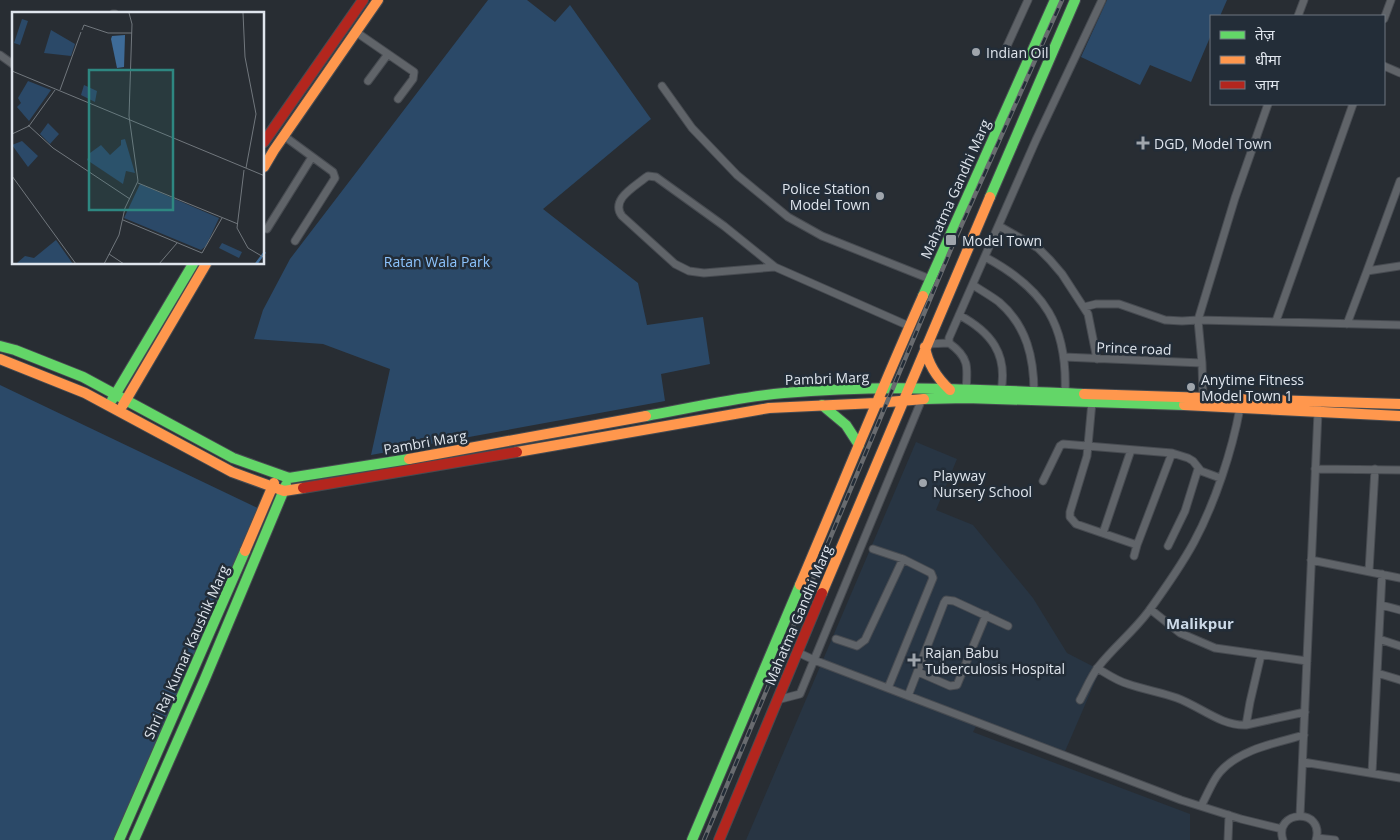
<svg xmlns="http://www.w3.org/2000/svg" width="1400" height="840" font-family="'Open Sans','Noto Sans Devanagari',sans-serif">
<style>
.built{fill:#283543}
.green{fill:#2b4968}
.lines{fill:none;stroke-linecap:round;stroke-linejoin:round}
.street-casing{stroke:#474b51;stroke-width:9}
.fast-casing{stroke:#474b51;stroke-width:12}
.slow-casing{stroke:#474b51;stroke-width:12}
.jam-casing{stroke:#474b51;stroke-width:12}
.street{stroke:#606469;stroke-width:7}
.fast{stroke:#63d668;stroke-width:10}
.slow{stroke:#ff974d;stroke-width:10}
.jam{stroke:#b3261e;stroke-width:10}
.rail-casing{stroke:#686b6f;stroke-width:4.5}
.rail{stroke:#232d38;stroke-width:2.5;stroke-dasharray:8;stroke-linecap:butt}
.poi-dot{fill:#9fa5ac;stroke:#232d38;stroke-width:2}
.labels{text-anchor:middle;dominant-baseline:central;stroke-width:5;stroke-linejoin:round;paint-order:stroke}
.poi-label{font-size:14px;fill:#dfe5ed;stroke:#232d38;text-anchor:start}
.street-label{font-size:14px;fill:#dfe5ed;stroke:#232d38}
.park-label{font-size:14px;fill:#8dc4fe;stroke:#232d38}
.neighbourhood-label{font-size:15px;font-weight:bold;fill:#ccd9e7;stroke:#232d38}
.inset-river{fill:none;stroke:#3e6b98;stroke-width:2.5}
.inset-road{fill:none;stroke:#71777d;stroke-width:1}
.view{fill:#2e8781;fill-opacity:0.15;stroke:#2e8781;stroke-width:2.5}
.inset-edge{fill:none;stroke:#dfe5ed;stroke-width:2.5}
</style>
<rect width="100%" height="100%" fill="#282d33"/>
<path class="built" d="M 916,442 L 957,459 L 936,510 L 973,525 L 1033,598 L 1067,653 L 1100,670 L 1063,756 L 978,722 L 973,732 L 1190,814 L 1190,840 L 746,840 Z"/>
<path class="green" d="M 488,0 L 527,0 L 555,22 L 570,5 L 651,119 L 543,209 L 638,283 L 647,325 L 703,317 L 710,364 L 661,374 L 665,401 L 371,455 L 390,369 L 323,344 L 254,339 L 263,310 L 290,259 Z
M 1107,0 L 1227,0 L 1220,16 L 1211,16 L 1211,35 L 1191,82 L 1150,65 L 1140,85 L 1081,57 Z
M 0,385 L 262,510 L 118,840 L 0,840 Z"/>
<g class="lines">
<g class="street-casing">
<path id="street" d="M 113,14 L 115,14
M 1298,16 L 1304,0
M 1384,19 L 1391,0
M 356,32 L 414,72 L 413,79 L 398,99
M 1007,46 L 1028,0
M 0,55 L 14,65
M 1384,66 L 1400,73
M 368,81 L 388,54
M 662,86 L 692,128 L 737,175 L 788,217 L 822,236 L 930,279
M 284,136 L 333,172 L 335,178 L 295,241
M 999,226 L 1038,248 L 1050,260 L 1062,274 L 1088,314 L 1097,359
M 267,229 L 312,157
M 985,257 C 1045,289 1068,326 1065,394
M 775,267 L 724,226 L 656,177 L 648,176 L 645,178 C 634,187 610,200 622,216 L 675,264 L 689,271 L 704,273 L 775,267 L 909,326
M 1367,271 L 1400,181
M 973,285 C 982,291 991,296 999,302 C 1027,326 1034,358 1034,393
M 1084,307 L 1096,304 L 1119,304 L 1165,320 L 1182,321 L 1198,320 L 1400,325
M 959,315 C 991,332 1008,354 1001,391
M 1276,321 L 1353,104
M 1347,324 L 1367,271 L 1400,266
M 926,344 L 949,343
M 1064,357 L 1202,363
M 966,390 C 968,367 969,357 949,343 L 949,338 L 1036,140 L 1102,0
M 1203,398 L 1202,363 L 1198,320 L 1235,198 L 1268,104
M 1172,453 L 1188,458 L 1193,461 L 1201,471 L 1220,478
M 1315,469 L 1400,470
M 1043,481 L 1060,446 L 1063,444 L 1172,453 L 1137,545 L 1076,524 L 1070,517 L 1070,512 L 1087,456 L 1092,402
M 1103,533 L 1131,450
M 1168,546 L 1185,511 L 1198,469
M 873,549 L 903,559 L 931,573 L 933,578 L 888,688
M 1134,556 L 1137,545
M 1311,560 L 1400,578
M 1369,571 L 1375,469
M 1381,605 L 1400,610
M 1150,609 L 1180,633 L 1215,648 L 1307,661
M 836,639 L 857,646 L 865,640 L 903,559
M 1379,639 L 1400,646
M 797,652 L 814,660 L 922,399
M 1097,668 C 1107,674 1117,681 1128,684 C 1145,690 1161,692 1177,698 C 1201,707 1221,726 1246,725 L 1305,712
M 918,672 L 950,686 L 957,685 L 986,615
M 1377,673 L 1400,680
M 908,696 L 944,603 L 946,600 L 954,601 L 1008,626
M 777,700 L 800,694 L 814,660 L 1181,800 L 1241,819 L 1282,829
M 1080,700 C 1086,689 1091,676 1099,666 C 1114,647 1133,632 1148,612 C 1164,590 1181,566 1194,542 C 1215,503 1232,451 1240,408
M 1246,725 L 1250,702 L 1261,655
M 1303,762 L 1400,778
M 1372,773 L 1382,574
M 1201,806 C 1207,796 1212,781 1220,772 C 1240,749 1276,743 1304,735
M 1300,816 L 1318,412 L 1317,402
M 1317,838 L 1335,840
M 1228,840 L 1229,815
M 1283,840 C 1273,810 1325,807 1316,840"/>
</g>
<g class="fast-casing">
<path id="fast" d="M 990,197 L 1075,0
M 923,296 L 1055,0
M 0,346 L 15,350 L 83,377 L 233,458 L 289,478 L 409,459
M 924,399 L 966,398 L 1184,405
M 112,400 L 193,264
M 822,405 L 846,425 L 859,445
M 646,416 C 691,408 738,397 784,393 C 884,384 984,390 1084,394
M 119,840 L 245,551
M 134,840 L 204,681 L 286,485
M 692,840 L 800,585"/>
</g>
<g class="slow-casing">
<path id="slow" d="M 264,167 L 274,150 L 378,0
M 925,347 C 928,365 937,378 950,390
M 0,359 L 85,393 L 232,472 L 284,491 L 303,488
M 1084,394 L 1400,404
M 123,405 L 206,264
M 1184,405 L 1400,416
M 517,452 L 769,408 L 876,403 L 924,399
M 409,459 L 646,416
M 245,551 L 274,483
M 800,585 C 841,489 880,392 923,296
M 822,593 L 990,197"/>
</g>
<g class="jam-casing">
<path id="jam" d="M 264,142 L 363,0
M 303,488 L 517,452
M 719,840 L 822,593"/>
</g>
<use href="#street" class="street"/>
<use href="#fast" class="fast"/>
<use href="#slow" class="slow"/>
<use href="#jam" class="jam"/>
<g class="rail-casing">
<path id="rail" d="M 704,840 L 954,242 L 1062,0"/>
</g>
<use href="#rail" class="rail"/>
</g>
<g class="poi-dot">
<circle cx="976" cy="52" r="5"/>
<path d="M1140.5 135.5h5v5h5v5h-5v5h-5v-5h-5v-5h5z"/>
<circle cx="880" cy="196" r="5"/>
<rect x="945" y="234" width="12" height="12" rx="2.5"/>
<circle cx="1191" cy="387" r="5"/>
<circle cx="923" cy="483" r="5"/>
<path d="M911.5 652.5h5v5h5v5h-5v5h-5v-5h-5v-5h5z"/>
</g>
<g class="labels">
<g class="poi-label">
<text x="986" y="52">Indian Oil</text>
<text x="1154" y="143">DGD, Model Town</text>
<text x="870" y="188" text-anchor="end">Police Station<tspan x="870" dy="16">Model Town</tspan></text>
<text x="962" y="240">Model Town</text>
<text x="1201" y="379">Anytime Fitness<tspan x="1201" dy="16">Model Town 1</tspan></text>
<text x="933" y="475">Playway<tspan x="933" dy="16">Nursery School</tspan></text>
<text x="925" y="652">Rajan Babu<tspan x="925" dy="16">Tuberculosis Hospital</tspan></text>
</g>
<g class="street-label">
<text transform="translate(955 189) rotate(-66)">Mahatma Gandhi Marg</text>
<text transform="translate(1134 348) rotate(2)">Prince road</text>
<text transform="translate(827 378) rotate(-2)">Pambri Marg</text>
<text transform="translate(425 442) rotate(-10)">Pambri Marg</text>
<text transform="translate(798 615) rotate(-67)">Mahatma Gandhi Marg</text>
<text transform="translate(186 652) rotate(-66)">Shri Raj Kumar Kaushik Marg</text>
</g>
<g class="park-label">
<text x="437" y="261">Ratan Wala Park</text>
</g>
<g class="neighbourhood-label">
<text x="1200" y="623">Malikpur</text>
</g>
</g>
<g transform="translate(12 12)">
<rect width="252" height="252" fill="#282d33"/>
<path d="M 10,7 L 16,9 L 8,33 L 2,31 ZM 39,18 L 63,32 L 59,44 L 32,41 ZM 16,69 L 39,78 L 17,109 L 5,95 L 9,91 L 6,86 ZM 72,73 L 85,79 L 83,90 L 69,83 ZM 36,111 L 47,122 L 38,132 L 28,122 ZM 113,127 L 123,161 L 114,159 L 111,172 L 75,148 L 78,141 L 89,133 L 98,143 L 109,133 L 109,128 ZM 10,129 L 26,144 L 16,155 L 0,133 ZM 128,172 L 207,206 L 194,234 L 189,238 L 112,206 ZM 44,228 L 61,252 L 5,251 L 13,244 L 22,246 ZM 210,231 L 230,240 L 227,246 L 207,236 Z" fill="#2b4968"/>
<path d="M 113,23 L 112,55 L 105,56 L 99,27 L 100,24 Z" fill="#3e6b98"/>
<path class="inset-river" d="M 244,252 L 253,240"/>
<path class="inset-road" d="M 231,1 L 233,45 L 244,102 L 234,156M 70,18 L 72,13 L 96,21 L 120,21M 0,59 L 253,164M 48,78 L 69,20M 16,113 L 41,136 L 118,187M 0,122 L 17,114 L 43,78M 232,158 L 225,216 L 236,236 L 253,246M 0,164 L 64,252M 126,171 L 226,212M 111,208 L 190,241 L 210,206M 97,242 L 112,252M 92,252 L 107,223 L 113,196 L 126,169 L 117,104 L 120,12 L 117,1M 147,252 L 165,231"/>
<path class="view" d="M 77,58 L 161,58 L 161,198 L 77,198 Z"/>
<rect width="252" height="252" class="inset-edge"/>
</g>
<rect x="1210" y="15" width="175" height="90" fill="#232d38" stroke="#6e7780"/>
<rect x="1220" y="31" width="25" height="8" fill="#63d668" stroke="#6e7780"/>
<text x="1255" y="40" font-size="15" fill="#dfe5ed">तेज़</text>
<rect x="1220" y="56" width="25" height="8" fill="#ff974d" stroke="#6e7780"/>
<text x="1255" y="65" font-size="15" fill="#dfe5ed">धीमा</text>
<rect x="1220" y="81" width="25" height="8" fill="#b3261e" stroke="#6e7780"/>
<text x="1255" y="90" font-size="15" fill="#dfe5ed">जाम</text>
</svg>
